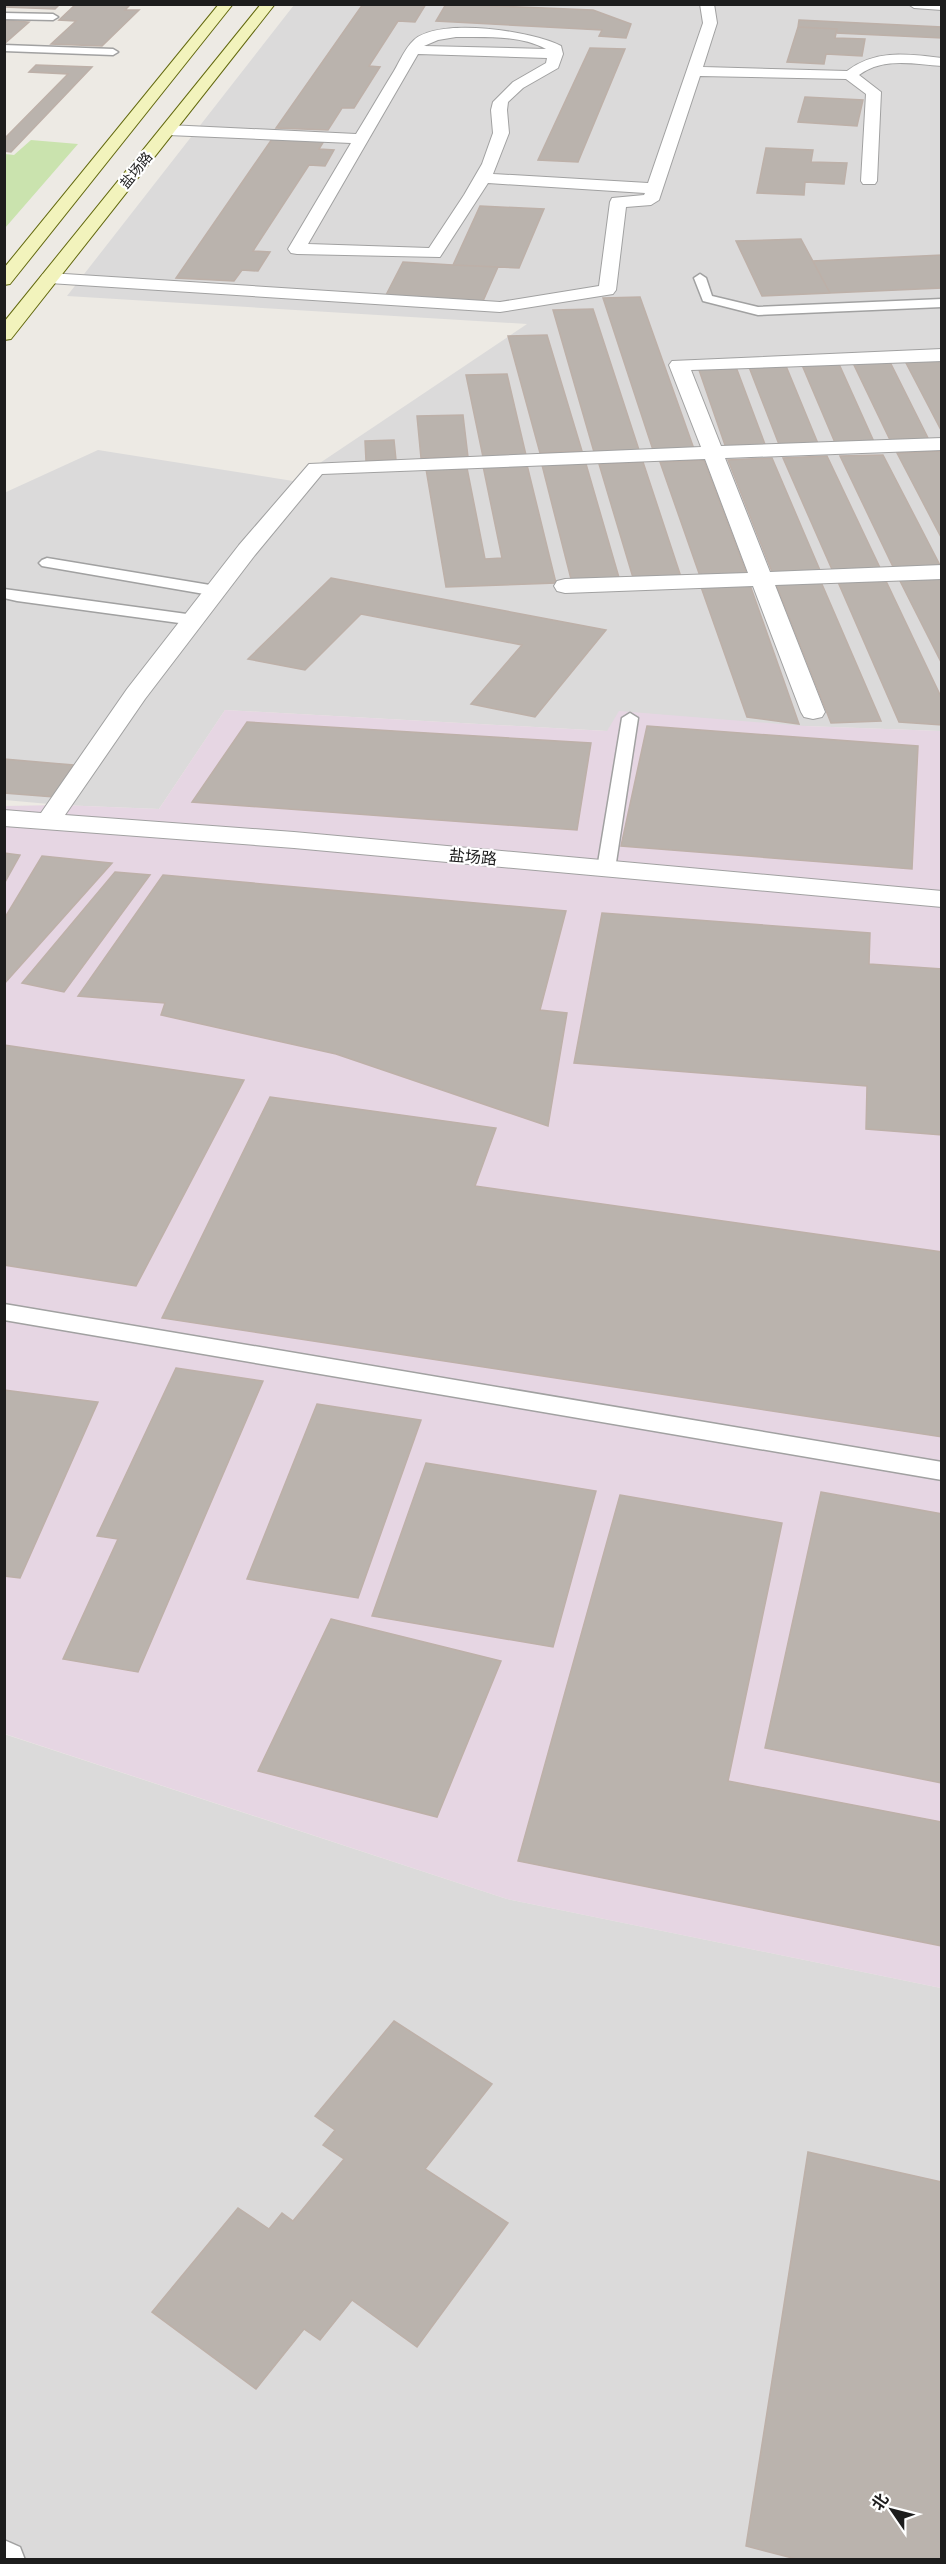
<svg xmlns="http://www.w3.org/2000/svg" width="946" height="2564" font-family="Raleway,'Noto Sans SC',sans-serif">
<style>
.residential{fill:#dbdada}
.industrial{fill:#e6d6e3}
.grass{fill:#cae3ae}
.building{fill:#bab3ad;stroke:#bdb0a8;stroke-width:1.5}
.lines{fill:none;stroke-linecap:round;stroke-linejoin:round}
.service-casing{stroke:#a1a1a1;stroke-width:3}
.minor-casing{stroke:#a1a1a1;stroke-width:2}
.tertiary-casing{stroke:#a1a1a1;stroke-width:2}
.secondary-casing{stroke:#63690f;stroke-width:2}
.service{fill:#fff;fill-rule:evenodd}
.minor{fill:#fff;fill-rule:evenodd}
.tertiary{fill:#fff;fill-rule:evenodd}
.secondary{fill:#f2f3bc;fill-rule:evenodd}
.labels{text-anchor:middle;dominant-baseline:central;stroke-width:4.5;stroke-linejoin:round;paint-order:stroke}
.far-street-label{font-size:14px;fill:#1d1d1d;stroke:#fff}
.street-label{font-size:16px;fill:#1d1d1d;stroke:#fff}
</style>
<rect width="100%" height="100%" fill="#edeae4"/>
<path class="residential" d="M 294,5 L 941,5 L 941,731 L 805,726 L 607,731 L 225,710 L 159,809 L 60,805 L 5,800 L 4,493 L 98,450 L 293,481 L 527,324 L 67,296 Z
M 4,1734 L 507,1899 L 941,1988 L 941,2559 L 5,2559 Z"/>
<path class="industrial" d="M 225,710 L 607,731 L 619,711 L 805,726 L 941,731 L 941,1988 L 507,1899 L 5,1734 L 4,806 L 60,805 L 159,809 Z"/>
<path class="grass" d="M 31,140 L 78,144 L 5,228 L 5,154 L 14,155 Z"/>
<path class="building" d="M 4,4 L 60,4 L 55,9 L 4,7 Z
M 76,4 L 130,5 L 125,10 L 139,10 L 102,46 L 51,44 L 76,21 L 59,20 Z
M 363,4 L 426,4 L 415,22 L 398,21 L 369,66 L 380,67 L 354,108 L 342,108 L 328,130 L 276,128 Z
M 446,4 L 593,10 L 631,24 L 626,38 L 599,36 L 602,30 L 436,21 Z
M 4,20 L 29,22 L 4,44 Z
M 799,20 L 942,27 L 942,38 L 836,33 L 837,29 L 798,27 Z
M 798,27 L 837,29 L 835,38 L 865,39 L 862,56 L 826,54 L 824,64 L 787,62 Z
M 590,48 L 625,49 L 578,162 L 538,160 Z
M 36,65 L 92,67 L 11,152 L 4,151 L 4,139 L 68,74 L 29,72 Z
M 805,97 L 863,100 L 857,126 L 798,122 Z
M 272,139 L 324,141 L 319,149 L 334,150 L 325,166 L 309,165 L 253,251 L 270,252 L 258,271 L 242,270 L 234,281 L 176,278 Z
M 766,148 L 813,150 L 811,162 L 847,163 L 844,184 L 805,182 L 804,195 L 757,193 Z
M 480,206 L 544,209 L 519,268 L 453,265 Z
M 801,239 L 830,293 L 762,296 L 736,241 Z
M 942,255 L 942,288 L 830,293 L 813,261 Z
M 403,262 L 453,265 L 498,267 L 483,301 L 386,295 Z
M 640,297 L 694,449 L 653,450 L 603,298 Z
M 593,309 L 639,450 L 594,452 L 553,310 Z
M 547,335 L 582,451 L 540,453 L 508,336 Z
M 942,360 L 942,432 L 905,361 Z
M 890,362 L 930,442 L 891,442 L 853,363 Z
M 839,364 L 875,444 L 836,445 L 802,365 Z
M 786,366 L 819,446 L 780,447 L 749,367 Z
M 698,367 L 736,367 L 766,447 L 726,448 Z
M 507,374 L 526,455 L 483,457 L 466,375 Z
M 463,415 L 468,457 L 421,458 L 417,416 Z
M 394,440 L 396,460 L 366,461 L 365,441 Z
M 940,451 L 942,453 L 942,539 L 897,453 Z
M 883,455 L 942,569 L 896,573 L 840,456 Z
M 827,456 L 882,572 L 834,574 L 783,458 Z
M 772,458 L 822,575 L 774,577 L 728,460 Z
M 704,460 L 748,577 L 701,579 L 660,462 Z
M 643,462 L 682,580 L 634,581 L 599,464 Z
M 586,464 L 620,581 L 572,583 L 542,465 Z
M 527,465 L 556,583 L 446,587 L 426,469 L 467,468 L 485,559 L 502,558 L 483,466 Z
M 942,577 L 942,664 L 899,579 Z
M 331,578 L 606,630 L 535,717 L 471,704 L 522,645 L 361,614 L 305,670 L 248,659 Z
M 886,581 L 942,699 L 942,725 L 899,722 L 838,582 Z
M 821,582 L 881,721 L 831,723 L 776,584 Z
M 750,585 L 799,724 L 747,717 L 701,587 Z
M 247,722 L 591,743 L 577,830 L 192,802 Z
M 647,726 L 918,746 L 912,869 L 621,846 Z
M 4,759 L 73,765 L 54,797 L 4,793 Z
M 4,853 L 20,855 L 4,884 Z
M 42,856 L 112,863 L 4,984 L 4,919 Z
M 115,872 L 150,875 L 64,992 L 22,983 Z
M 163,875 L 566,911 L 540,1010 L 567,1013 L 548,1126 L 336,1054 L 161,1015 L 165,1003 L 78,996 Z
M 602,913 L 870,933 L 869,964 L 942,969 L 942,1135 L 866,1129 L 867,1086 L 574,1063 Z
M 4,1045 L 244,1080 L 136,1286 L 4,1265 Z
M 270,1097 L 496,1128 L 475,1186 L 942,1252 L 942,1437 L 162,1318 Z
M 176,1368 L 263,1381 L 138,1672 L 63,1659 L 118,1539 L 97,1536 Z
M 4,1390 L 98,1402 L 20,1578 L 4,1576 Z
M 317,1404 L 421,1420 L 358,1598 L 247,1579 Z
M 426,1463 L 596,1491 L 553,1647 L 372,1616 Z
M 821,1492 L 942,1514 L 942,1783 L 765,1748 Z
M 620,1495 L 782,1523 L 728,1781 L 942,1822 L 942,1946 L 518,1861 Z
M 331,1619 L 501,1661 L 437,1817 L 258,1771 Z
M 394,2021 L 492,2084 L 425,2169 L 508,2223 L 417,2347 L 352,2300 L 320,2340 L 304,2329 L 256,2389 L 152,2312 L 238,2208 L 269,2229 L 282,2213 L 293,2221 L 344,2159 L 323,2145 L 335,2130 L 315,2116 Z
M 808,2152 L 942,2182 L 942,2560 L 800,2560 L 746,2546 Z"/>
<g class="lines">
<g class="service-casing">
<path id="service" d="M 4,13 L 53,14 L 58,17 L 53,20 L 4,19 Z
M 4,45 L 113,49 L 118,52 L 113,55 L 4,51 Z
M 700,274 L 706,278 L 712,296 L 758,307 L 942,299 L 942,307 L 758,315 L 703,301 L 694,278 Z
M 47,558 L 216,586 L 224,591 L 216,596 L 42,566 L 39,563 L 42,560 Z
M 4,589 L 194,615 L 202,620 L 194,625 L 17,601 L 4,598 Z
M 630,713 L 638,718 L 615,869 L 612,873 L 600,873 L 597,869 L 622,718 Z
M 4,1304 L 942,1462 L 942,1480 L 4,1320 Z
M 4,2540 L 20,2547 L 25,2560 L 4,2560 Z"/>
</g>
<g class="minor-casing">
<path id="minor" d="M 700,4 L 714,4 L 717,23 L 703,67 L 847,71 C 876,49 907,54 942,58 L 942,66 C 914,64 883,57 859,75 L 881,92 L 877,181 L 875,184 L 863,184 L 861,181 L 866,94 L 846,79 L 700,76 L 659,200 L 651,205 L 626,207 L 616,290 L 613,294 L 500,312 L 49,283 L 43,282 L 40,278 L 43,274 L 49,273 L 500,302 L 599,286 L 610,202 L 612,198 L 644,195 L 645,193 L 488,183 L 440,257 L 297,254 L 291,253 L 288,249 L 351,143 L 168,135 L 160,130 L 168,125 L 356,134 C 369,113 381,92 394,71 C 400,61 405,48 414,40 C 439,17 533,31 561,46 L 563,54 L 558,68 L 523,88 L 508,102 L 507,110 L 509,133 L 493,174 L 648,183 L 703,23 ZM 456,37 C 485,37 520,35 546,49 L 424,46 L 438,40 ZM 418,54 L 547,58 L 546,63 L 513,82 L 493,102 L 491,110 L 493,133 L 482,164 L 464,195 L 429,248 L 308,244 Z
M 942,349 L 942,361 L 691,370 L 721,446 L 942,438 L 942,450 L 725,458 L 770,572 L 942,565 L 942,579 L 775,585 L 825,712 L 822,717 L 813,719 L 804,717 L 801,712 L 753,586 L 565,593 L 557,591 L 554,586 L 557,581 L 565,579 L 748,573 L 705,459 L 322,474 L 255,555 L 145,699 L 65,815 L 294,832 L 942,891 L 942,907 L 294,848 L 4,826 L 4,810 L 41,813 L 127,689 L 239,545 L 309,464 L 701,447 L 669,365 L 672,361 Z"/>
</g>
<g class="tertiary-casing">
<path id="tertiary" d="M 908,4 L 942,4 L 942,10 L 914,8 Z"/>
</g>
<g class="secondary-casing">
<path id="secondary" d="M 219,4 L 233,4 L 10,284 L 4,285 L 4,268 Z
M 261,4 L 275,4 L 11,339 L 4,340 L 4,322 Z"/>
</g>
<use href="#service" class="service"/>
<use href="#minor" class="minor"/>
<use href="#tertiary" class="tertiary"/>
<use href="#secondary" class="secondary"/>
</g>
<g class="labels">
<g class="far-street-label">
<text transform="translate(136 170) rotate(-51)">盐场路</text>
</g>
<g class="street-label">
<text transform="translate(473 857) rotate(5)">盐场路</text>
</g>
</g>
<rect width="946" height="2564" fill="none" stroke="#1d1d1d" stroke-width="12"/>
<g transform="translate(892 2510) rotate(305)" stroke="#ffffff" stroke-width="4.5" paint-order="stroke">
<path d="M0-4.5L10 22L0 15L-10 22Z" fill="#1d1d1d"/>
<text y="-9" font-size="16" font-weight="bold" text-anchor="middle" fill="#1d1d1d">北</text>
</g>
</svg>
